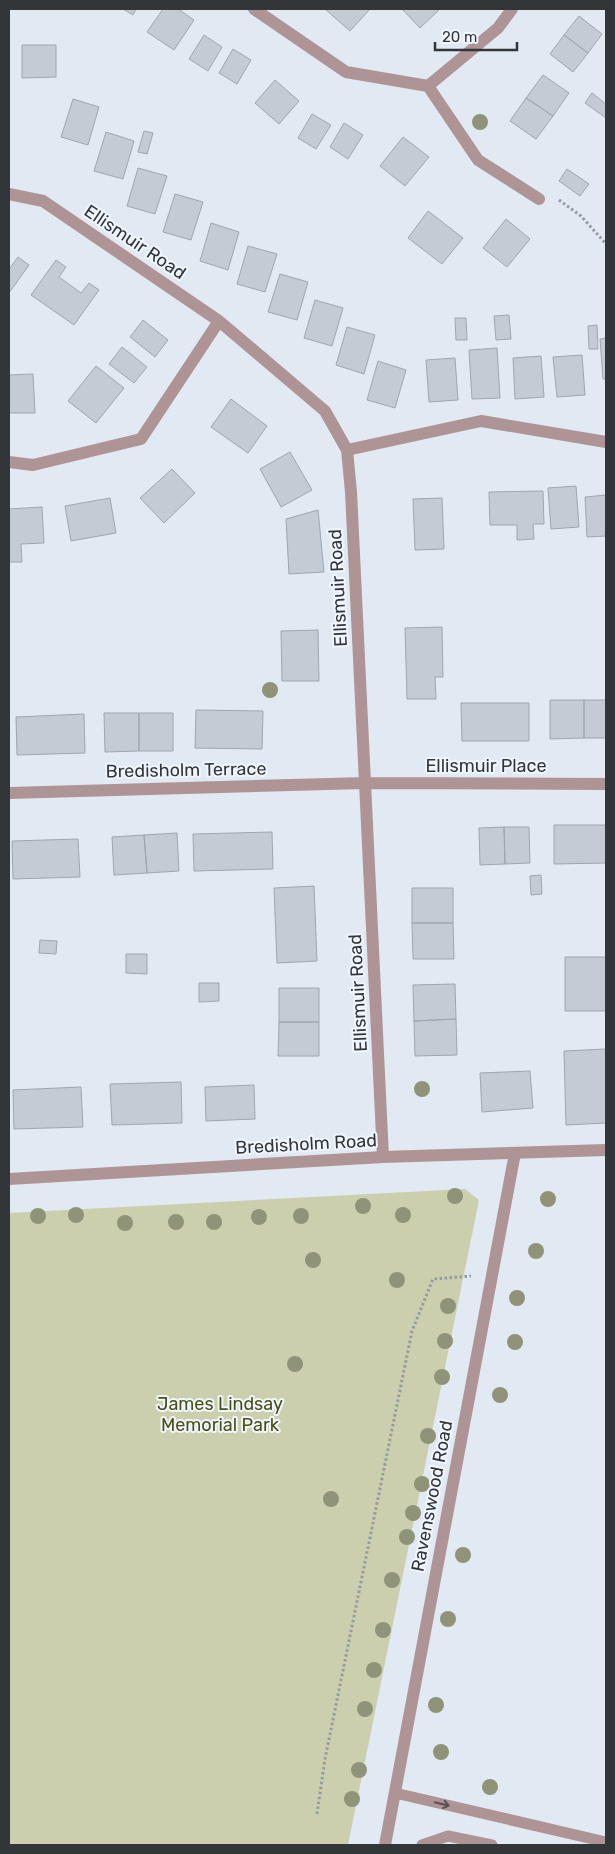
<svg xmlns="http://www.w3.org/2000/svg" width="615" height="1854" font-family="Rubik,sans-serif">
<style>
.green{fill:#cccfae}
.building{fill:#c3cbd5;stroke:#9ea6af}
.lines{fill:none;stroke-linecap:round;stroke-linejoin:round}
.path{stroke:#949ba2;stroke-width:3;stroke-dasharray:2.5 2.5;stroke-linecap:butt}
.service{stroke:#ae9494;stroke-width:11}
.minor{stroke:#ae9494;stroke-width:12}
.tertiary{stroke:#ae9494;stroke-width:12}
.tree{fill:#8f9479}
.oneway{stroke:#575254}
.labels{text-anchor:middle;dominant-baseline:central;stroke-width:4;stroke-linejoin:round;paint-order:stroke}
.street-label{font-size:18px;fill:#323639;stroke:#f0f6fe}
.park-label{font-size:18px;fill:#4c4f15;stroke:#f0f6fe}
</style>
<rect width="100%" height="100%" fill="#e1e9f3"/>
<path class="green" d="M 465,1189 L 479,1200 L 348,1845 L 9,1845 L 9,1213 Z"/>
<path class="building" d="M 123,9 L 136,9 L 133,15 Z
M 163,9 L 178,9 L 194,20 L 174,50 L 147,32 Z
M 325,9 L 370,9 L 350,31 Z
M 402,9 L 440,9 L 420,28 Z
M 579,16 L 602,34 L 588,53 L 564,35 Z
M 204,35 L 222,47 L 208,71 L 189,59 Z
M 564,35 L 588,53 L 573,72 L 550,54 Z
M 22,45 L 56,45 L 56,77 L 22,78 Z
M 233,49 L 251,60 L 237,84 L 219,73 Z
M 543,75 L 569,93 L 553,116 L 526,98 Z
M 275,80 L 299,101 L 279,124 L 255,103 Z
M 592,93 L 606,104 L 606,118 L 585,103 Z
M 526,98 L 553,116 L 536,139 L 510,121 Z
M 73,99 L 99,107 L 88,145 L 61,137 Z
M 312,114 L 331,125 L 316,149 L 298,138 Z
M 344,123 L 363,135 L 348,159 L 330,147 Z
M 144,131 L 153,133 L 147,154 L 138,152 Z
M 106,132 L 134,141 L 123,179 L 94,171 Z
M 403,137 L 429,157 L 405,186 L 380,166 Z
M 138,168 L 167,176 L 155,214 L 127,206 Z
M 567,169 L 589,184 L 580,196 L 559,181 Z
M 175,194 L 203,202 L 191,240 L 163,232 Z
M 428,211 L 463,238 L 442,264 L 408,238 Z
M 506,219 L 530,239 L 507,267 L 483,248 Z
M 211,223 L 239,232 L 228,270 L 200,261 Z
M 248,246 L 277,254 L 265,292 L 237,284 Z
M 18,257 L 29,265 L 9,293 L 9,267 L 10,268 Z
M 56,260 L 66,267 L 59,277 L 81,293 L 89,283 L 99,290 L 74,325 L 31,295 Z
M 280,274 L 308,282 L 297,320 L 268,312 Z
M 315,300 L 343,308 L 332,346 L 304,338 Z
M 509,315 L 511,339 L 496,340 L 494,316 Z
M 455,318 L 466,318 L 467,340 L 456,340 Z
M 143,320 L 168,340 L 155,357 L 130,337 Z
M 597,325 L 598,349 L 589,349 L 588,326 Z
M 347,327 L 375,335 L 364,374 L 336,365 Z
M 606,338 L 606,379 L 603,379 L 600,339 Z
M 122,347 L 147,367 L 134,383 L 109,364 Z
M 497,348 L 500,398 L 472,399 L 469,350 Z
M 582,355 L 585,395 L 557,397 L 553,357 Z
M 541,356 L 544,397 L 515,399 L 513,358 Z
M 455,358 L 458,400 L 429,402 L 426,360 Z
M 378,361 L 406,370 L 395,408 L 367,400 Z
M 96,366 L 124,388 L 96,423 L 68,401 Z
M 33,374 L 35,413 L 9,413 L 9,375 Z
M 231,399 L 267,426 L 248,453 L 211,427 Z
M 290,452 L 312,490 L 281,507 L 260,469 Z
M 172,469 L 195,493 L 164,523 L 140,498 Z
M 576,486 L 579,527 L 551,529 L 548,488 Z
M 543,491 L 544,524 L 533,524 L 534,539 L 517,540 L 517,525 L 490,525 L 489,492 Z
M 606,495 L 606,536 L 587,537 L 585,497 Z
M 110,498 L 116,533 L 71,541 L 65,506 Z
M 442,498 L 444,549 L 415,550 L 413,499 Z
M 42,507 L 44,543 L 21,544 L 22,562 L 9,562 L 9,509 Z
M 318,510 L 324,572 L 289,574 L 286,519 Z
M 442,627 L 443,677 L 435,677 L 436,699 L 407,699 L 405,628 Z
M 318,630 L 319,681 L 282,681 L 281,631 Z
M 550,700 L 584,700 L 584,738 L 550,739 Z
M 584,700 L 606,700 L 606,738 L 584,738 Z
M 461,703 L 529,703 L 529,741 L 462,741 Z
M 196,710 L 263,711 L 262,749 L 195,748 Z
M 104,713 L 139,713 L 139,751 L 105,752 Z
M 139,713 L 173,713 L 173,751 L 139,751 Z
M 84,714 L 85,753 L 17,755 L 16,717 Z
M 554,825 L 606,825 L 606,863 L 554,864 Z
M 504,827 L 529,827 L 530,863 L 505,864 Z
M 504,827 L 505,864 L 480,865 L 479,828 Z
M 272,832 L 273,869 L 194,871 L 193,834 Z
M 177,833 L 179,871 L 147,873 L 144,835 Z
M 144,835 L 147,873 L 114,875 L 112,837 Z
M 78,839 L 80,877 L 13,879 L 12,841 Z
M 541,875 L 542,894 L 531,895 L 530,876 Z
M 314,886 L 317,961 L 277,963 L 274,888 Z
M 412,888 L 453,888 L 453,923 L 412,923 Z
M 412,923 L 453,923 L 454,959 L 413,959 Z
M 40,940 L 57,941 L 56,954 L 39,953 Z
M 126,954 L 147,954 L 147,974 L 126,973 Z
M 565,957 L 606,957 L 606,1011 L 565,1011 Z
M 199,983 L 219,983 L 219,1001 L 199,1002 Z
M 455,984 L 456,1019 L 414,1021 L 413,985 Z
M 279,988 L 319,988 L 319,1022 L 279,1022 Z
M 456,1019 L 457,1055 L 415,1056 L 414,1021 Z
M 279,1022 L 319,1022 L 319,1056 L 278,1056 Z
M 606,1049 L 606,1123 L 566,1125 L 564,1051 Z
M 530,1071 L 533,1108 L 482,1112 L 480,1073 Z
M 181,1082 L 182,1123 L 112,1125 L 110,1084 Z
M 254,1085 L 255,1119 L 206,1121 L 205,1087 Z
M 81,1087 L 83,1127 L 14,1129 L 13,1090 Z"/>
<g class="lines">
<path class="path" d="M 559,200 L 581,216 L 606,244
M 317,1814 L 325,1759 L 412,1331 L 433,1279 L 471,1276"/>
<path class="service" d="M 395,1793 L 606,1842
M 422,1845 L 448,1836 L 492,1845"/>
<path class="minor" d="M 254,9 L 346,72 L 428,86 L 498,28 L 512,9
M 428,86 L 478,160 L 539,199
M 9,194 L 43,201 L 219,321 L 325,411 L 347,450 L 351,492 L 383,1157
M 347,450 L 481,421 L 606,442
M 9,462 L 33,465 L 141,439 L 219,321
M 9,793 L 365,783 L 606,784
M 385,1845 L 515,1153"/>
<path class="tertiary" d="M 9,1179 L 383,1157 L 606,1150"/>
</g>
<g class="tree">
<circle cx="480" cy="122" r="8"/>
<circle cx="270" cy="690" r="8"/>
<circle cx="422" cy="1089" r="8"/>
<circle cx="455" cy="1196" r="8"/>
<circle cx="548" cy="1199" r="8"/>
<circle cx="363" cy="1206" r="8"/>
<circle cx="76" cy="1215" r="8"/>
<circle cx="403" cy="1215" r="8"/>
<circle cx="38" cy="1216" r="8"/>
<circle cx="301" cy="1216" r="8"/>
<circle cx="259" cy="1217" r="8"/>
<circle cx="176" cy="1222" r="8"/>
<circle cx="214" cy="1222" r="8"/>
<circle cx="125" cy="1223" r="8"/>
<circle cx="536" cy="1251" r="8"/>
<circle cx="313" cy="1260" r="8"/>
<circle cx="397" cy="1280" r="8"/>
<circle cx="517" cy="1298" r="8"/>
<circle cx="448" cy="1306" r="8"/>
<circle cx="445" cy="1341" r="8"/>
<circle cx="515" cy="1342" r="8"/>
<circle cx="295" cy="1364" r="8"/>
<circle cx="442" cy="1377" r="8"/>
<circle cx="500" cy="1395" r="8"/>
<circle cx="428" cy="1436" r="8"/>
<circle cx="422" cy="1484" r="8"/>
<circle cx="331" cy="1499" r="8"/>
<circle cx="413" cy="1513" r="8"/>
<circle cx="407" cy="1537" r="8"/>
<circle cx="463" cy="1555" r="8"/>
<circle cx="392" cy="1580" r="8"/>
<circle cx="448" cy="1619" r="8"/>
<circle cx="383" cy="1630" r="8"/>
<circle cx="374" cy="1670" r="8"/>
<circle cx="436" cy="1705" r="8"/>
<circle cx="365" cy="1709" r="8"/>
<circle cx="441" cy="1752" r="8"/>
<circle cx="359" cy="1770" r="8"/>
<circle cx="490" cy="1787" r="8"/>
<circle cx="352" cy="1799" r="8"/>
</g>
<defs><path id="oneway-shaft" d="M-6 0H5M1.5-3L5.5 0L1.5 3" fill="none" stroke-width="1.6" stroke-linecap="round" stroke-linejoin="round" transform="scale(1.25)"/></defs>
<use class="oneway" href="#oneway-shaft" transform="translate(442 1804) rotate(13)"/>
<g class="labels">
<g class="street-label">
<text transform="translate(135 242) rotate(34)">Ellismuir Road</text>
<text transform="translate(338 588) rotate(-93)">Ellismuir Road</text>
<text x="486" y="766">Ellismuir Place</text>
<text transform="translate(186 770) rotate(-1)">Bredisholm Terrace</text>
<text transform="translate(358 993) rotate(-93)">Ellismuir Road</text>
<text transform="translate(306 1144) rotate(-3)">Bredisholm Road</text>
<text transform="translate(432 1496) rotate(-79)">Ravenswood Road</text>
</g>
<g class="park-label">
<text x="220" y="1404">James Lindsay<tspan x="220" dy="21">Memorial Park</tspan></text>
</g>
</g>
<rect width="615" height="1854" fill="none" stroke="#323639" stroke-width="20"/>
<path d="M435 42v8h82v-8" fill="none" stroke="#323639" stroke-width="2.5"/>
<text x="442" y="42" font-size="15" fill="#323639" stroke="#f0f6fe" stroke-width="4" paint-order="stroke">20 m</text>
</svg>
